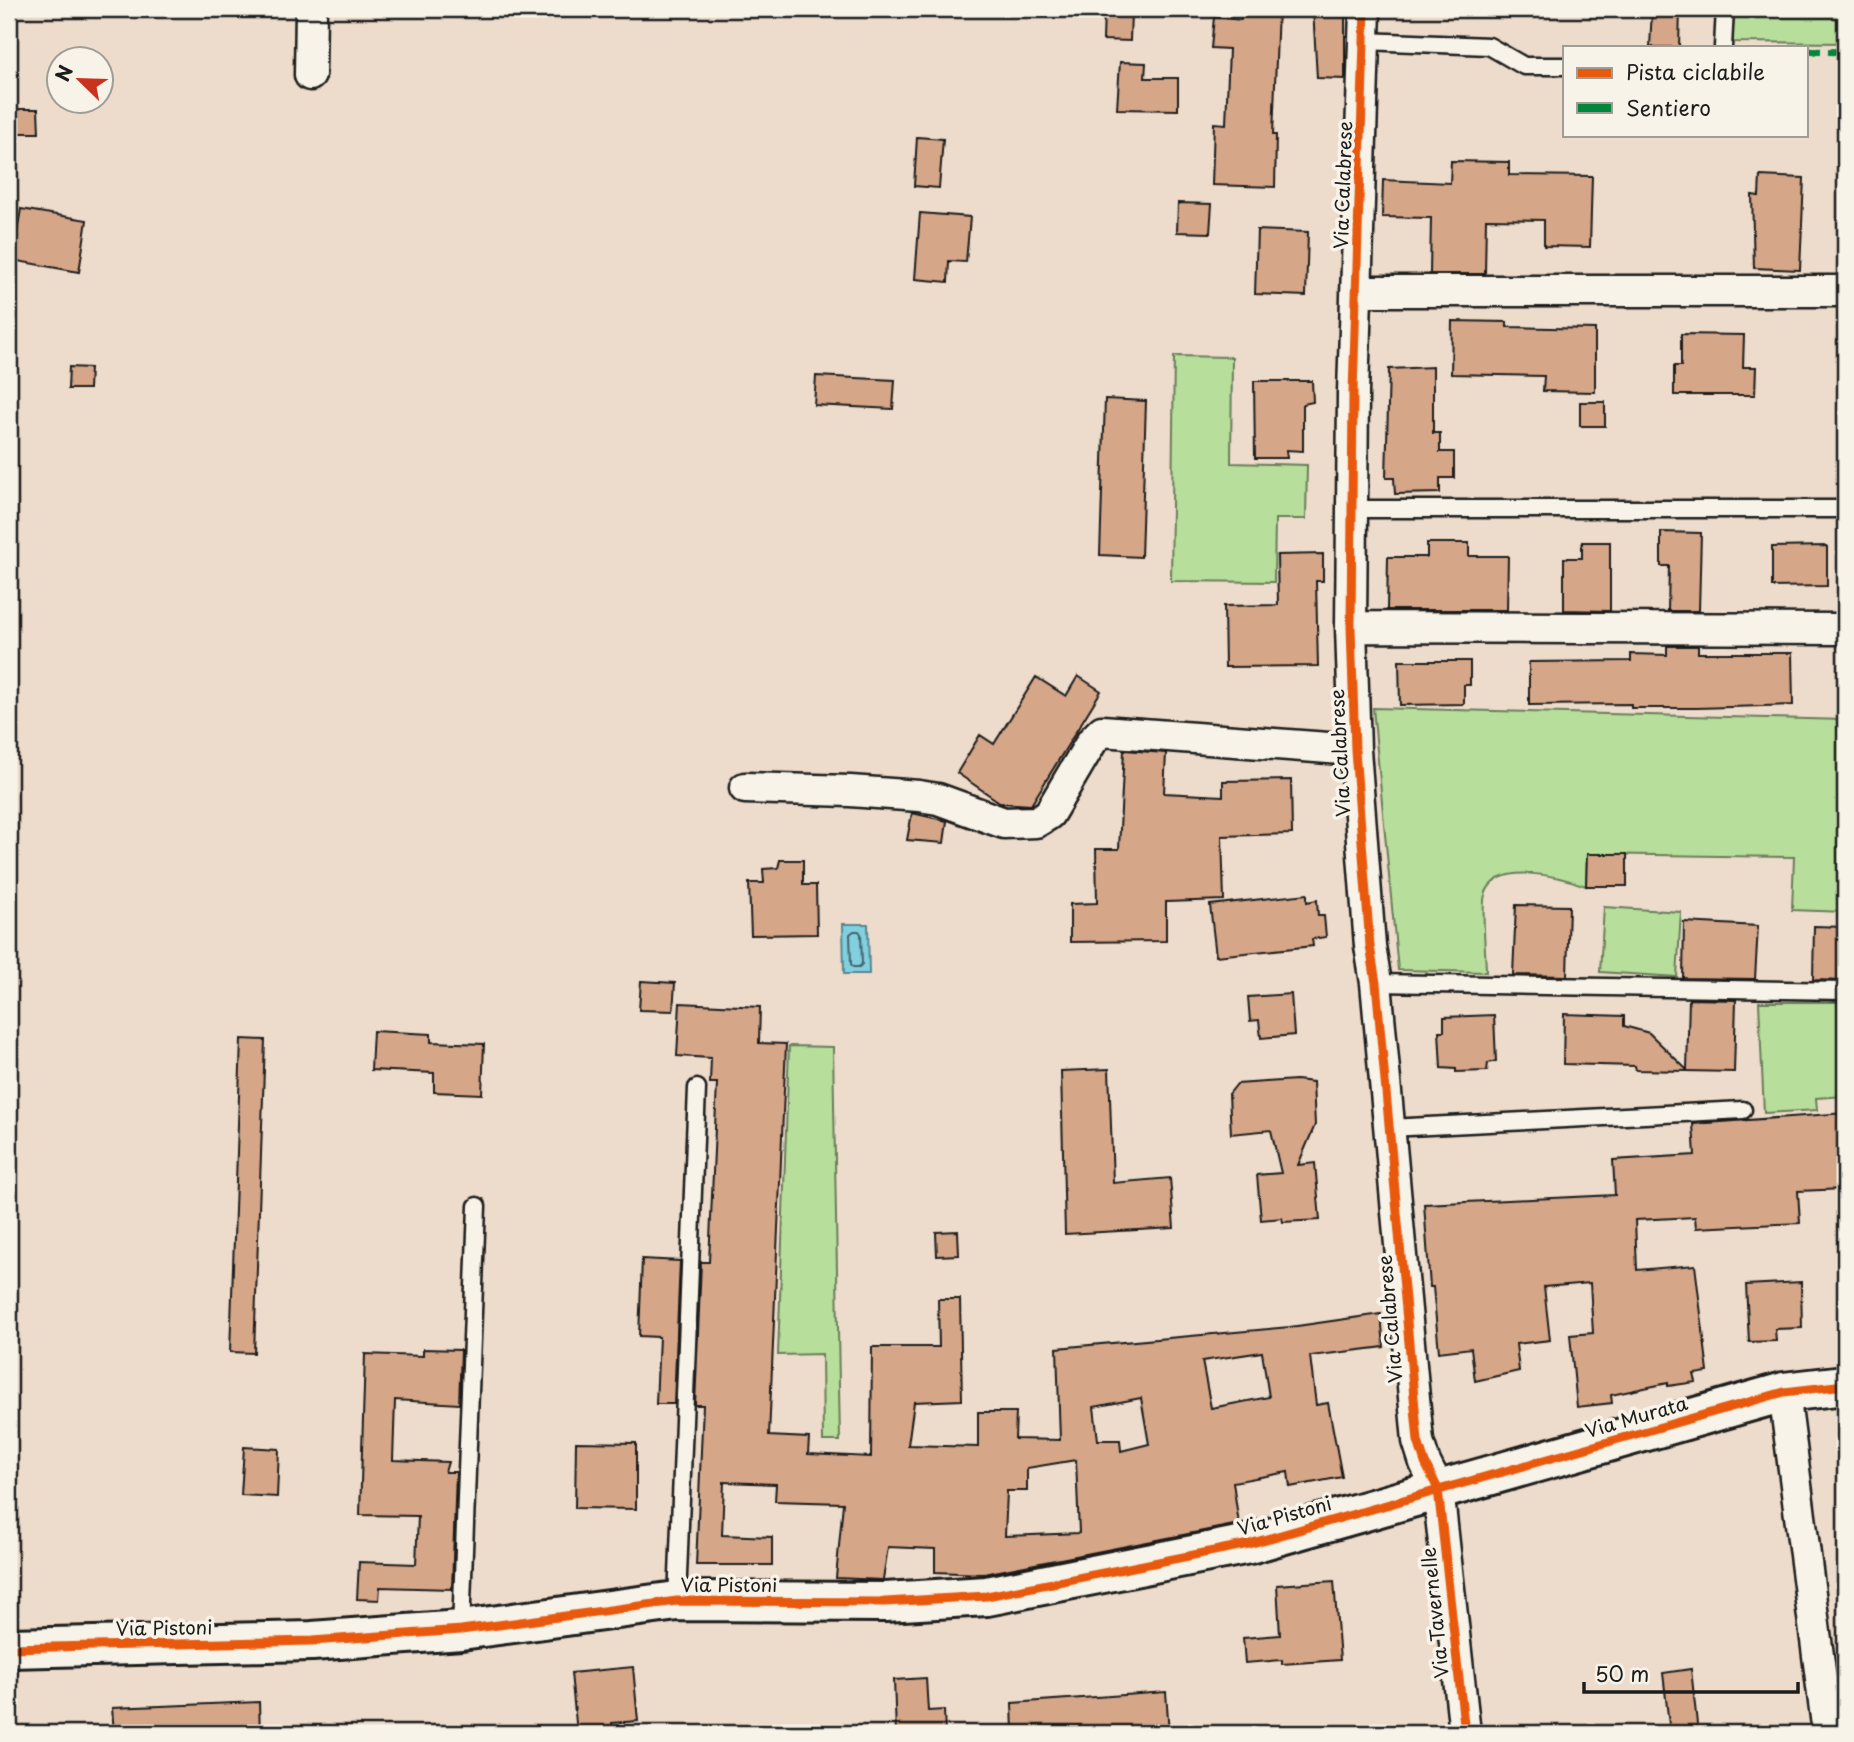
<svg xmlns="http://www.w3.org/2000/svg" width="1854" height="1742" font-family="'Playpen Sans',sans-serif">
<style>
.green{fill:#b7de9a;stroke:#6a7d5b;stroke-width:2}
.water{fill:#81cfdf;stroke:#598791;stroke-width:2}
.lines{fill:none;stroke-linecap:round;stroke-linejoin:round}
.shore{stroke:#44646a;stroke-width:2}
.building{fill:#d6a688;stroke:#1c1c1c;stroke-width:2;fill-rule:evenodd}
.lane-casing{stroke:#1c1c1c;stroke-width:21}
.street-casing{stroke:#1c1c1c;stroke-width:35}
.secondary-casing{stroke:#1c1c1c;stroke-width:44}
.lane{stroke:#f7f3e8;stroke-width:16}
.street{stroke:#f7f3e8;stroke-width:30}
.secondary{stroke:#f7f3e8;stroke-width:38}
.quiet{stroke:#00873e;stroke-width:7;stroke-dasharray:14 7;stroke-linecap:butt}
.cycleway-casing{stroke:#f7f3e8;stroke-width:13}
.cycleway{stroke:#e8590c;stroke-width:9}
.labels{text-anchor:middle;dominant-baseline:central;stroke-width:7;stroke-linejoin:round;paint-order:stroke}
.street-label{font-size:19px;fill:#1c1c1c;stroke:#f7f3e8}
</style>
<rect width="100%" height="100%" fill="#eddccb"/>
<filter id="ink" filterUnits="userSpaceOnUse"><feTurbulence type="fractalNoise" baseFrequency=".0143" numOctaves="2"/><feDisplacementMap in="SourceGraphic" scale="14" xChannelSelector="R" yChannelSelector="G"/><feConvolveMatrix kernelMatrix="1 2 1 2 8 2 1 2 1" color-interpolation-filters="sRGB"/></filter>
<g filter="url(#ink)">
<path class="green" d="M 1732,9 L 1845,9 L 1845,43 L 1731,42 Z
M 1174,356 L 1232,357 L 1231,463 L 1307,465 L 1306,519 L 1275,519 L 1274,582 L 1171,581 Z
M 1373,708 L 1845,720 L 1845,912 L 1792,910 L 1794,857 L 1587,854 L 1586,886 C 1561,877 1496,859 1485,895 C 1481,906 1486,957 1486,972 L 1398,970 Z
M 1604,907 L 1681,912 L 1677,977 L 1600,972 Z
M 1759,1002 L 1845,1002 L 1845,1096 L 1816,1098 L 1817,1110 L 1764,1113 Z
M 789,1046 L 833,1047 L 840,1441 L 823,1441 L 822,1354 L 778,1355 Z"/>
<path class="water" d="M 843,924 L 868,924 L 869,974 L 844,974 Z"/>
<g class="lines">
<path class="shore" d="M 854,931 L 859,931 L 861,934 L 862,964 L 859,967 L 853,967 L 851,964 L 850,934 Z"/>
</g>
<path class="building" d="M 1242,9 L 1278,9 L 1273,135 L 1276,135 L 1275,187 L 1212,185 L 1214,123 L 1226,124 L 1229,49 L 1211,48 L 1214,17 L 1241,20 Z
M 1313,9 L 1345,9 L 1345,79 L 1317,78 Z
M 1652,9 L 1680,9 L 1679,47 L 1650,47 Z
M 1104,10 L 1131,11 L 1130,41 L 1103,40 Z
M 1120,62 L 1146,63 L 1145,78 L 1178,78 L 1178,110 L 1117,109 Z
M 9,109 L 38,109 L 39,133 L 9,133 Z
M 917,137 L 943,139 L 939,188 L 914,186 Z
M 1451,161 L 1509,162 L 1509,175 L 1592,176 L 1590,247 L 1544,246 L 1544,220 L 1486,219 L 1485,274 L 1430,274 L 1431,218 L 1382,217 L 1383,180 L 1450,183 Z
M 1760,176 L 1804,178 L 1800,270 L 1754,268 L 1752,195 L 1759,196 Z
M 1178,203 L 1212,204 L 1210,233 L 1177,232 Z
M 21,209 L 87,220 L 79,272 L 12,260 Z
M 920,213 L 970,217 L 966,262 L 949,261 L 948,282 L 915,279 Z
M 1257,230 L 1308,232 L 1306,296 L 1255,294 Z
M 1452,321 L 1507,322 L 1507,327 L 1595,329 L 1595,392 L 1543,391 L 1544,376 L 1451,374 Z
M 1681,334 L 1744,335 L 1743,367 L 1756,367 L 1755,395 L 1674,395 L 1674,366 L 1681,366 Z
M 69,367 L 90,368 L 89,389 L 68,389 Z
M 1433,367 L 1433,433 L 1440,433 L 1440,452 L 1454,452 L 1454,478 L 1440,478 L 1440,493 L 1395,494 L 1394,478 L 1386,478 L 1389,369 Z
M 816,376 L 895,380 L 893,409 L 814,405 Z
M 1254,381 L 1312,381 L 1313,402 L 1303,404 L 1303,451 L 1286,450 L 1287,458 L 1255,458 Z
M 1105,399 L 1146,401 L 1141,557 L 1100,555 Z
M 1580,402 L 1605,402 L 1605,426 L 1580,426 Z
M 1661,532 L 1701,533 L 1699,611 L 1668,611 L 1669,566 L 1661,566 Z
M 1582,542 L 1610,542 L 1610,611 L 1564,610 L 1564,558 L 1582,558 Z
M 1427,543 L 1469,543 L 1469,556 L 1508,556 L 1507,610 L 1387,610 L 1388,557 L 1427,557 Z
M 1827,546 L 1827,586 L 1772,587 L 1772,547 Z
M 1323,554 L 1323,581 L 1316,581 L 1318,666 L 1225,667 L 1224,606 L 1278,605 L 1277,555 Z
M 1667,646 L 1698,646 L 1698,653 L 1792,653 L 1793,705 L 1697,708 L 1631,708 L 1631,704 L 1529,705 L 1529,662 L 1631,661 L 1631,654 L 1667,655 Z
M 1399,661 L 1470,661 L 1470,685 L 1464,685 L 1464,704 L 1400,705 Z
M 1078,676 L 1101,691 L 1031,805 L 1001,803 L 957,773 L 980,735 L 994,744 L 1036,677 L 1066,696 Z
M 1124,750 L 1166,753 L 1164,793 L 1223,796 L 1223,781 L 1291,780 L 1292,834 L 1222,836 L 1224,900 L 1166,902 L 1166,941 L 1070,942 L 1070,904 L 1097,903 L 1096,849 L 1119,849 Z
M 912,813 L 947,821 L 944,843 L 907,840 Z
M 1587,854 L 1627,854 L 1627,886 L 1586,886 Z
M 780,860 L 803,860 L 803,885 L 816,885 L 817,934 L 751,935 L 749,883 L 764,883 L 763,869 L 778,868 Z
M 1307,894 L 1307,902 L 1317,900 L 1318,916 L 1324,916 L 1326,937 L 1312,939 L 1313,946 L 1216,956 L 1210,905 Z
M 1516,905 L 1569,906 L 1567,976 L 1513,975 Z
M 1684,922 L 1758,926 L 1755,979 L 1683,978 Z
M 1814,926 L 1845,927 L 1845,981 L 1813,980 Z
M 641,981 L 675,983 L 673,1011 L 639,1010 Z
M 1291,994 L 1294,1035 L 1261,1038 L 1259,1020 L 1250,1021 L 1248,997 Z
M 1689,999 L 1736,1000 L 1734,1072 L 1636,1070 L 1635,1066 L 1563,1064 L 1564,1014 L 1624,1016 L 1624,1026 L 1649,1033 L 1687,1070 Z
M 680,1003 L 760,1007 L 759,1043 L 786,1044 L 769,1436 L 809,1438 L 808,1454 L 871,1457 L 872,1347 L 939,1347 L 938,1299 L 960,1299 L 962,1400 L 914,1402 L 908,1445 L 978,1447 L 978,1412 L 1016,1412 L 1015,1439 L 1060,1440 L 1057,1348 L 1290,1327 L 1381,1314 L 1384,1347 L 1310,1356 L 1316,1405 L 1328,1403 L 1342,1477 L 1290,1487 L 1288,1472 L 1233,1482 L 1239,1524 L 984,1574 L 935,1572 L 935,1549 L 888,1547 L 883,1580 L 836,1578 L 843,1503 L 775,1501 L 776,1484 L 724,1482 L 722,1535 L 772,1537 L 772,1565 L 696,1565 L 703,1405 L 695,1405 L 701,1262 L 709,1262 L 717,1083 L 710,1083 L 711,1058 L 677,1056 ZM 1262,1352 L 1269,1397 L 1211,1408 L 1202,1361 ZM 1141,1398 L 1149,1444 L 1121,1451 L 1120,1440 L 1098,1440 L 1094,1407 ZM 1076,1460 L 1079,1533 L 1005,1536 L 1007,1491 L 1027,1491 L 1027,1468 Z
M 1494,1015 L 1496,1061 L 1488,1063 L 1487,1071 L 1456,1072 L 1456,1069 L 1441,1068 L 1439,1031 L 1444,1031 L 1444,1017 Z
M 373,1031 L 431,1034 L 431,1042 L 484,1044 L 482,1094 L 434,1092 L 434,1073 L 371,1070 Z
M 241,1039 L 265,1040 L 254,1353 L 230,1352 Z
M 1109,1069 L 1113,1183 L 1170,1178 L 1174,1228 L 1065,1234 L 1061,1071 Z
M 1296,1080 L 1313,1082 L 1315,1125 L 1298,1165 L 1315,1163 L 1320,1220 L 1283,1222 L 1282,1218 L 1261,1220 L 1257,1175 L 1281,1173 L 1271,1130 L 1231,1134 L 1229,1094 L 1237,1084 Z
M 1845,1113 L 1845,1189 L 1798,1191 L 1800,1223 L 1696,1228 L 1695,1217 L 1635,1220 L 1637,1270 L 1695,1265 L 1708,1372 L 1694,1374 L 1696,1382 L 1668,1386 L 1668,1383 L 1611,1395 L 1612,1403 L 1577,1407 L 1570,1335 L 1593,1333 L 1590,1283 L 1544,1287 L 1550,1340 L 1516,1344 L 1519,1371 L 1475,1381 L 1471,1348 L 1439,1352 L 1433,1287 L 1430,1287 L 1424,1204 L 1615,1195 L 1613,1160 L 1695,1155 L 1693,1124 Z
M 958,1231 L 959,1255 L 937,1256 L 936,1232 Z
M 642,1259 L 680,1261 L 674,1404 L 656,1404 L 659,1337 L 639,1336 Z
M 1801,1282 L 1802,1328 L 1775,1329 L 1776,1341 L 1749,1342 L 1746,1285 Z
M 423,1349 L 461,1350 L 459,1404 L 395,1400 L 393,1460 L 448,1462 L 445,1472 L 456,1472 L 452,1589 L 380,1587 L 379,1600 L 357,1599 L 359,1562 L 416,1564 L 418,1516 L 360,1515 L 365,1354 L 423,1356 Z
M 576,1442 L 636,1443 L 636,1509 L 575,1508 Z
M 244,1447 L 279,1449 L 277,1497 L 241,1495 Z
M 1334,1581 L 1340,1660 L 1282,1664 L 1282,1660 L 1245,1663 L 1243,1638 L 1280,1635 L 1277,1585 Z
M 633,1667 L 638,1721 L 612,1723 L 612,1733 L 577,1733 L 571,1673 Z
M 1691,1669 L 1698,1733 L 1670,1733 L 1663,1673 Z
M 926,1678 L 928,1711 L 944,1710 L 945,1733 L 896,1733 L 894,1680 Z
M 1166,1692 L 1169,1733 L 1013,1733 L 1012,1703 Z
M 259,1702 L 260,1733 L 114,1733 L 112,1708 Z"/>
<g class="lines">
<g class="lane-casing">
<path id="lane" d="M 1364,41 L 1489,46 L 1524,66 L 1565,66
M 1723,47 L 1725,9
M 1352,509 L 1845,509
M 1376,983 L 1845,991
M 1389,1128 L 1743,1110
M 677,1601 L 697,1088
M 461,1630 L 477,1206"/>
</g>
<g class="street-casing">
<path id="street" d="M 1365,9 L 1353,393 L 1351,627 L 1355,750 L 1370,946 L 1376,983 L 1418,1441 L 1425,1463 L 1438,1489 L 1465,1733
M 310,75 L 311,9
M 1356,291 L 1845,291
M 1351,627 L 1845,629
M 745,788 L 850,791 L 919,796 L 938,799 L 1004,823 L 1036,822 L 1049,814 L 1092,741 L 1102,731 L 1355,750
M 1784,1392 L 1828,1733"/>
</g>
<g class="secondary-casing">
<path id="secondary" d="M 9,1648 L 312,1641 L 461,1630 L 677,1601 L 885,1602 L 987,1596 L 1249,1544 L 1784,1392 L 1845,1385"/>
</g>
<use href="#lane" class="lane"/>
<use href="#street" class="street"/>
<use href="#secondary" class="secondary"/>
<path class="quiet" d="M 1807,51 L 1845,52"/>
<g class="cycleway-casing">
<path id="cycleway" d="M 1365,9 L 1353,393 L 1351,627 L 1355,750 L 1370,946 L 1376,983 L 1418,1441 L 1425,1463 L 1438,1489 L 1465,1733
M 9,1648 L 312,1641 L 461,1630 L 677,1601 L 885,1602 L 987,1596 L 1249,1544 L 1784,1392 L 1845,1385"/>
</g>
<use href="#cycleway" class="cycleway"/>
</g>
</g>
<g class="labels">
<g class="street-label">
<text transform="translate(1342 185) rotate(-88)">Via Calabrese</text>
<text transform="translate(1339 753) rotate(-93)">Via Calabrese</text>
<text transform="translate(1389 1319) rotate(-95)">Via Calabrese</text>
<text transform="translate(1636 1416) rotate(-16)">Via Murata</text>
<text transform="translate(1284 1515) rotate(-16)">Via Pistoni</text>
<text x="729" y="1584">Via Pistoni</text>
<text transform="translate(1434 1613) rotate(-96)">Via Tavernelle</text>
<text transform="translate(164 1627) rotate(-1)">Via Pistoni</text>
</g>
</g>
<rect width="1854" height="1742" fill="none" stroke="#f7f3e8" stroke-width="35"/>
<rect x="18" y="18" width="1819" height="1707" fill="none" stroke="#1c1c1c" stroke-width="2.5" filter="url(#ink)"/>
<rect x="1563" y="46" width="245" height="91" fill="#f7f3e8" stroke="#9f9d96" stroke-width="2"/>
<rect x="1577" y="68" width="35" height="10" fill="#e8590c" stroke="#9f9d96" stroke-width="2"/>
<text x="1626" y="80" font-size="21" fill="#1c1c1c">Pista ciclabile</text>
<rect x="1577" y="103" width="35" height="10" fill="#00873e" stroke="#9f9d96" stroke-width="2"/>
<text x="1626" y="116" font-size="21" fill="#1c1c1c">Sentiero</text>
<g transform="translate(80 80) rotate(293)"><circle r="33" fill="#f7f3e8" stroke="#9f9d96" stroke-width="2"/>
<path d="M0-5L12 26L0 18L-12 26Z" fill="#c8321e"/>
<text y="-10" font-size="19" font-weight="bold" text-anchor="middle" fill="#1c1c1c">N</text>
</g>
<path d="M1584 1682v10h214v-10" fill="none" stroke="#1c1c1c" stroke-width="3.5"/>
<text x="1595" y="1682" font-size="21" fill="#1c1c1c" stroke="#f7f3e8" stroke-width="5" paint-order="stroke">50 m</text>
</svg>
